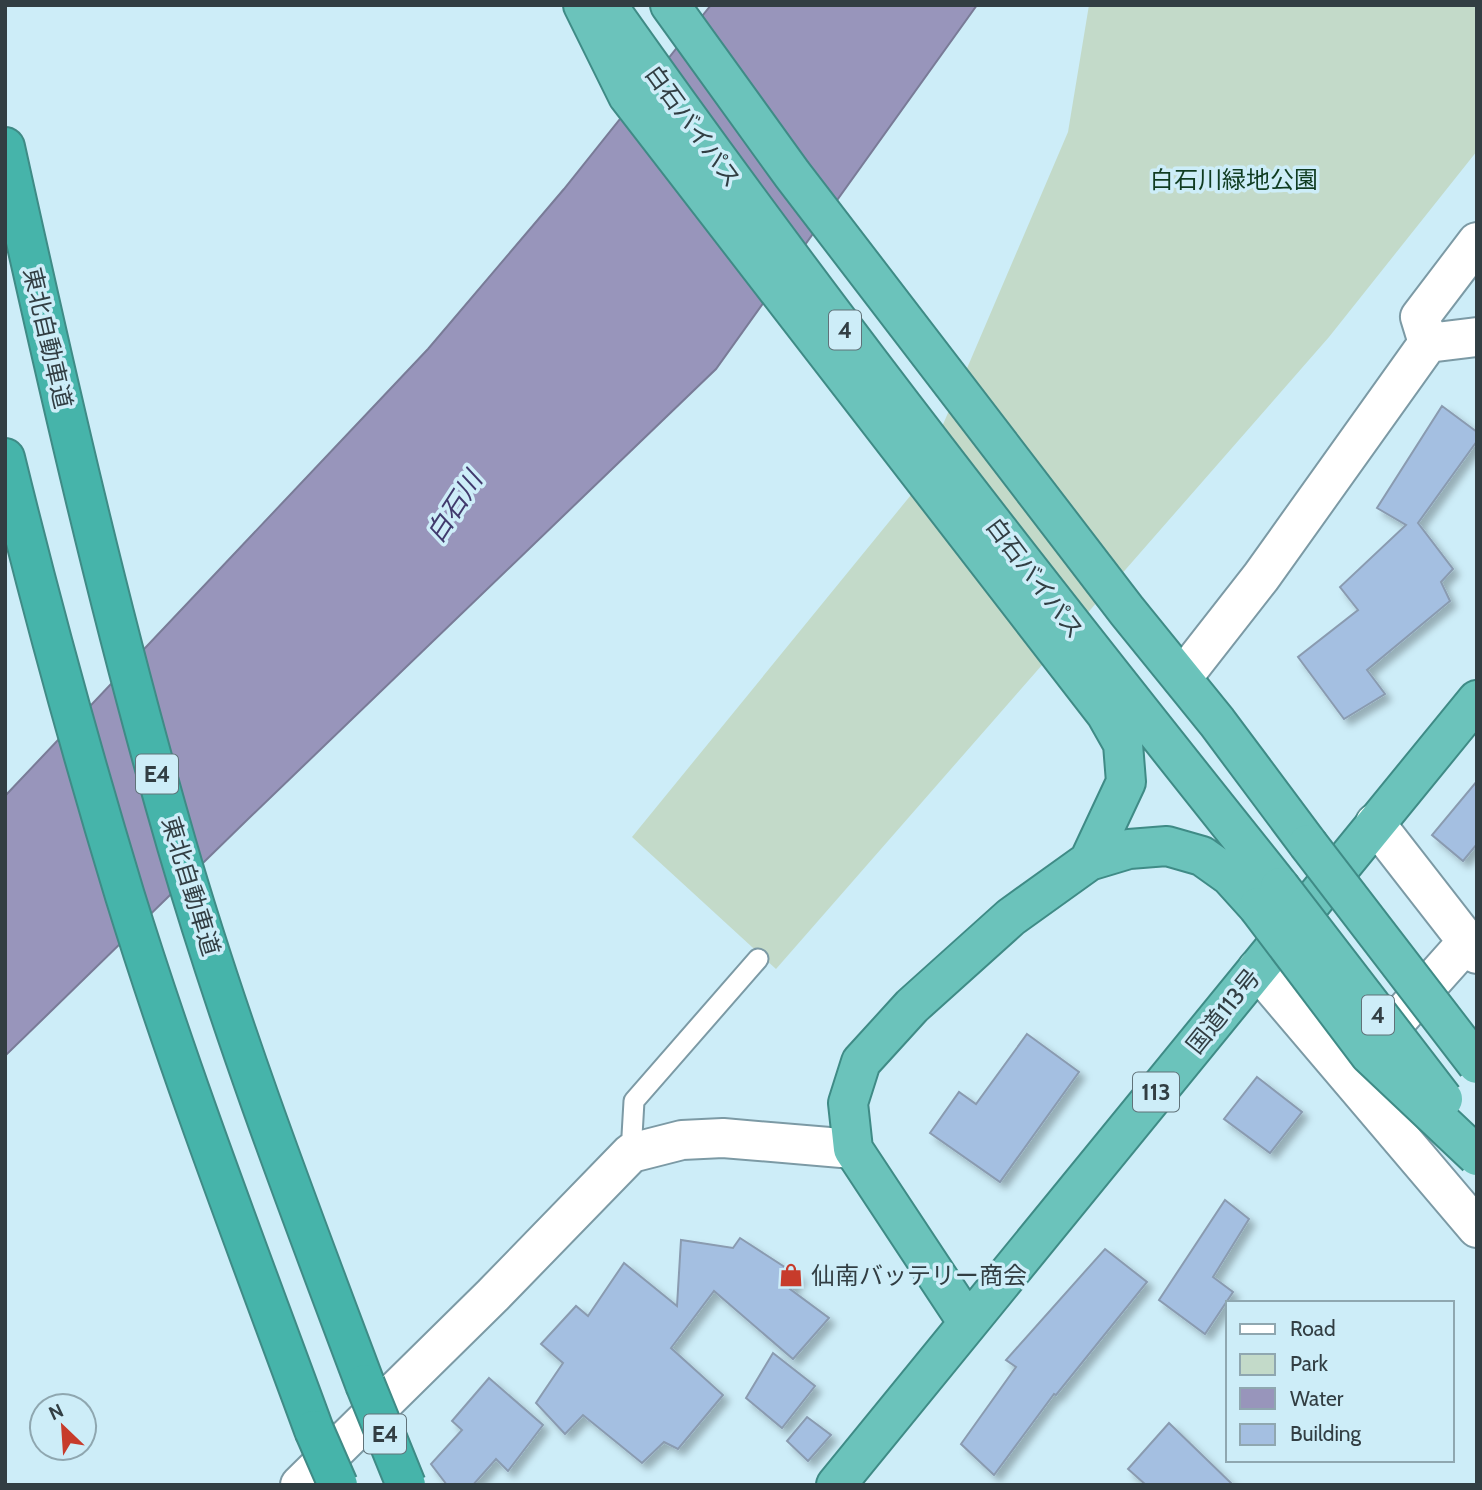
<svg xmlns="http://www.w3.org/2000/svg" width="1482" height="1490" font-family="Cabin,'Noto Sans JP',sans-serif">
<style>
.green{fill:#c3dac9}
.water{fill:#9895bb;stroke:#797b97;stroke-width:2}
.building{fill:#a4bfe1;stroke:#8a9bb0;stroke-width:2;filter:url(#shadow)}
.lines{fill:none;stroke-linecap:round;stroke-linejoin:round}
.service-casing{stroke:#7c9aa5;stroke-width:23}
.minor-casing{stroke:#7c9aa5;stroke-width:42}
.trunk-casing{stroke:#3f8b86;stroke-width:42}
.motorway-casing{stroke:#3f8b86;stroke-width:42}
.service{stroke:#fff;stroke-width:19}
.minor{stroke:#fff;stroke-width:38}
.trunk{stroke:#6bc3bb;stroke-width:38}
.motorway{stroke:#46b4aa;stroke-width:38}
.trunk-bridge-casing{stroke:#3f8b86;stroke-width:42;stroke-linecap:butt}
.motorway-bridge-casing{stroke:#3f8b86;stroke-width:42;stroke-linecap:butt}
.trunk-bridge{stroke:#6bc3bb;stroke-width:38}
.motorway-bridge{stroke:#46b4aa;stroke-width:38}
.labels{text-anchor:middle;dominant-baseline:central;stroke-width:7;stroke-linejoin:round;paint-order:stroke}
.shield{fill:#cdedf8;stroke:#607279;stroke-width:2}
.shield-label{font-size:23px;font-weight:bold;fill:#323e43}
.street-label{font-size:24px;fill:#323e43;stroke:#cdedf8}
.park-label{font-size:24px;fill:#0f3c21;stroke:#cdedf8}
.poi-label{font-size:24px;fill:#323e43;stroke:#cdedf8;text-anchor:start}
.water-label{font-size:26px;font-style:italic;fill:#413a6d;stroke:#cdedf8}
</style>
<defs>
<filter id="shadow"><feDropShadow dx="6" dy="6" stdDeviation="3.5" flood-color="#0004"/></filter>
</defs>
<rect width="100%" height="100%" fill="#cdedf8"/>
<path class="green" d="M 1089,5 L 1477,5 L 1477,151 L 1329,337 L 776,969 L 632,837 L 915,490 L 1068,132 Z"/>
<path class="water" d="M 711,5 L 977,5 L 716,369 L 245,822 L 5,1056 L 5,796 L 428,349 L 564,189 Z"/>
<path class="building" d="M 1442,406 L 1477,432 L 1477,441 L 1418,523 L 1453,569 L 1441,582 L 1450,601 L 1367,670 L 1385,694 L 1344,719 L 1298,657 L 1358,610 L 1340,587 L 1406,525 L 1377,508 Z
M 1477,781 L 1477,844 L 1463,861 L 1432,835 Z
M 1027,1034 L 1079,1072 L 1000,1182 L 930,1133 L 959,1092 L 976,1104 Z
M 1257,1077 L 1302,1112 L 1270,1153 L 1224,1119 Z
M 1225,1200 L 1249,1219 L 1213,1277 L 1233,1292 L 1205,1334 L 1159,1300 Z
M 740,1238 L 800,1277 L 790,1289 L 829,1318 L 793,1359 L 714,1291 L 671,1348 L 723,1395 L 678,1449 L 664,1442 L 642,1463 L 583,1415 L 565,1434 L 536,1403 L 563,1363 L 541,1344 L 576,1306 L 588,1316 L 624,1263 L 677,1306 L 681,1240 L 733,1248 Z
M 1105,1249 L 1147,1282 L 1056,1395 L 1054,1394 L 994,1475 L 961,1444 L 1016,1367 L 1006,1360 Z
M 773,1353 L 815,1386 L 782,1428 L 746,1398 Z
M 489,1378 L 543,1425 L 508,1471 L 496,1459 L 473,1485 L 447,1485 L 431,1464 L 462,1430 L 452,1421 Z
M 807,1417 L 831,1435 L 808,1461 L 787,1441 Z
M 1169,1423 L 1233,1485 L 1146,1485 L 1128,1469 Z"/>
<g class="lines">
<g class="service-casing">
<path id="service" d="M 631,1153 L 634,1101 L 758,959"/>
</g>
<g class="minor-casing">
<path id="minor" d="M 1428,343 L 1420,317 L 1477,242
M 1182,678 L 1261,577 L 1428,343 L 1477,337
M 1375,823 L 1477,954
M 1257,969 L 1477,1228
M 1368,1053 L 1467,942
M 300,1485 L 493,1295 L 631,1153 L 682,1140 L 723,1138 L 853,1149"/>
</g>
<g class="trunk-casing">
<path id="trunk" d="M 583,5 L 628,96 L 1106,714 L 1123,744 L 1126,782 L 1089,861
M 607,5 C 820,307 1049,598 1280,887
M 670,5 L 792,174 L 1127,611 L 1217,722 L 1308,844
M 968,1323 L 853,1149 L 848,1103 L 861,1062 L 912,1006 L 1011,917 L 1089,861 L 1129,849 L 1167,846 L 1202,856 L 1230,876 L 1258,907
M 836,1485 L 1477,700"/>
</g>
<g class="motorway-casing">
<path id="motorway" d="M 5,147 C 57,382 110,615 177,846 C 230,1028 298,1206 365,1384
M 5,458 C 41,605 81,751 125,896 C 181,1077 249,1253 314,1430"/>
</g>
<use href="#service" class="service"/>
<use href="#minor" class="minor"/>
<use href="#trunk" class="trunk"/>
<use href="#motorway" class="motorway"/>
<g class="trunk-bridge-casing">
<path id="trunk-bridge" d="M 1308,844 L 1477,1064
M 1280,887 L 1443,1099
M 1258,907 L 1370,1055 L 1477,1156"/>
</g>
<g class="motorway-bridge-casing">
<path id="motorway-bridge" d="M 365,1384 L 406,1485
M 314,1430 L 338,1485"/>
</g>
<use href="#trunk-bridge" class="trunk-bridge"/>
<use href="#motorway-bridge" class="motorway-bridge"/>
</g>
<defs>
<g id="shop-bare" transform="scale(1.89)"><path d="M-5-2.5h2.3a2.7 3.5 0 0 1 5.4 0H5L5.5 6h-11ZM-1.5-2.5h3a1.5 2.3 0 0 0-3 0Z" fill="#c73b2b" stroke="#cdedf8" stroke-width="2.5" paint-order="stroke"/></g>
</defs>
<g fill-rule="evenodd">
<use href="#shop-bare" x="791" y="1275"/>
</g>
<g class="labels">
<g class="shield">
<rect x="829" y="310.5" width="32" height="39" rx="5"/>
<rect x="136" y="754.5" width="42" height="39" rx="5"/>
<rect x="1362" y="995.5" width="32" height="39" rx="5"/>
<rect x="1133" y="1072.5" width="46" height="39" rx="5"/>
<rect x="364" y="1414.5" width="42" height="39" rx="5"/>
</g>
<g class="shield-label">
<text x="845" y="330">4</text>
<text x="157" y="774">E4</text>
<text x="1378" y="1015">4</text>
<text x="1156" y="1092">113</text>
<text x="385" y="1434">E4</text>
</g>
<g class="street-label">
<text transform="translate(693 126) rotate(54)">白石バイパス</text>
<text transform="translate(48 338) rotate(77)">東北自動車道</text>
<text transform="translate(1035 578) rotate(53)">白石バイパス</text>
<text transform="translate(191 886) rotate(73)">東北自動車道</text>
<text transform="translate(1223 1011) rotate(-51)">国道113号</text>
</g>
<g class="park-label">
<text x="1234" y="179">白石川緑地公園</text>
</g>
<g class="poi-label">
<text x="811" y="1275">仙南バッテリー商会</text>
</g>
<g class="water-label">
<text transform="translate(454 507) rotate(-57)">白石川</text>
</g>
</g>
<rect width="1482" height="1490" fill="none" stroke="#323e43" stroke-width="14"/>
<rect x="1226" y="1301" width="228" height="161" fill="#cdedf8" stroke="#8fa7b0" stroke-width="2"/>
<rect x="1240" y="1324" width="35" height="10" fill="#ffffff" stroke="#8fa7b0" stroke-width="2"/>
<text x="1290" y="1336" font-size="21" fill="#323e43">Road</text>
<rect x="1240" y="1354" width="35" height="21" fill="#c3dac9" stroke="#8fa7b0" stroke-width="2"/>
<text x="1290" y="1371" font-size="21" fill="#323e43">Park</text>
<rect x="1240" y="1388" width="35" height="21" fill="#9895bb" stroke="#8fa7b0" stroke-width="2"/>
<text x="1290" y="1406" font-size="21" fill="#323e43">Water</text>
<rect x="1240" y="1424" width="35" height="21" fill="#a4bfe1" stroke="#8fa7b0" stroke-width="2"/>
<text x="1290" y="1441" font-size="21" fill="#323e43">Building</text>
<g transform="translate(63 1427) rotate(335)"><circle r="33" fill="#cdedf8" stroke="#8fa7b0" stroke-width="2"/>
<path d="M0-5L12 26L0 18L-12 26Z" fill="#c73b2b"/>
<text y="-10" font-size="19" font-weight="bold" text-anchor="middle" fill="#323e43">N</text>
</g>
</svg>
